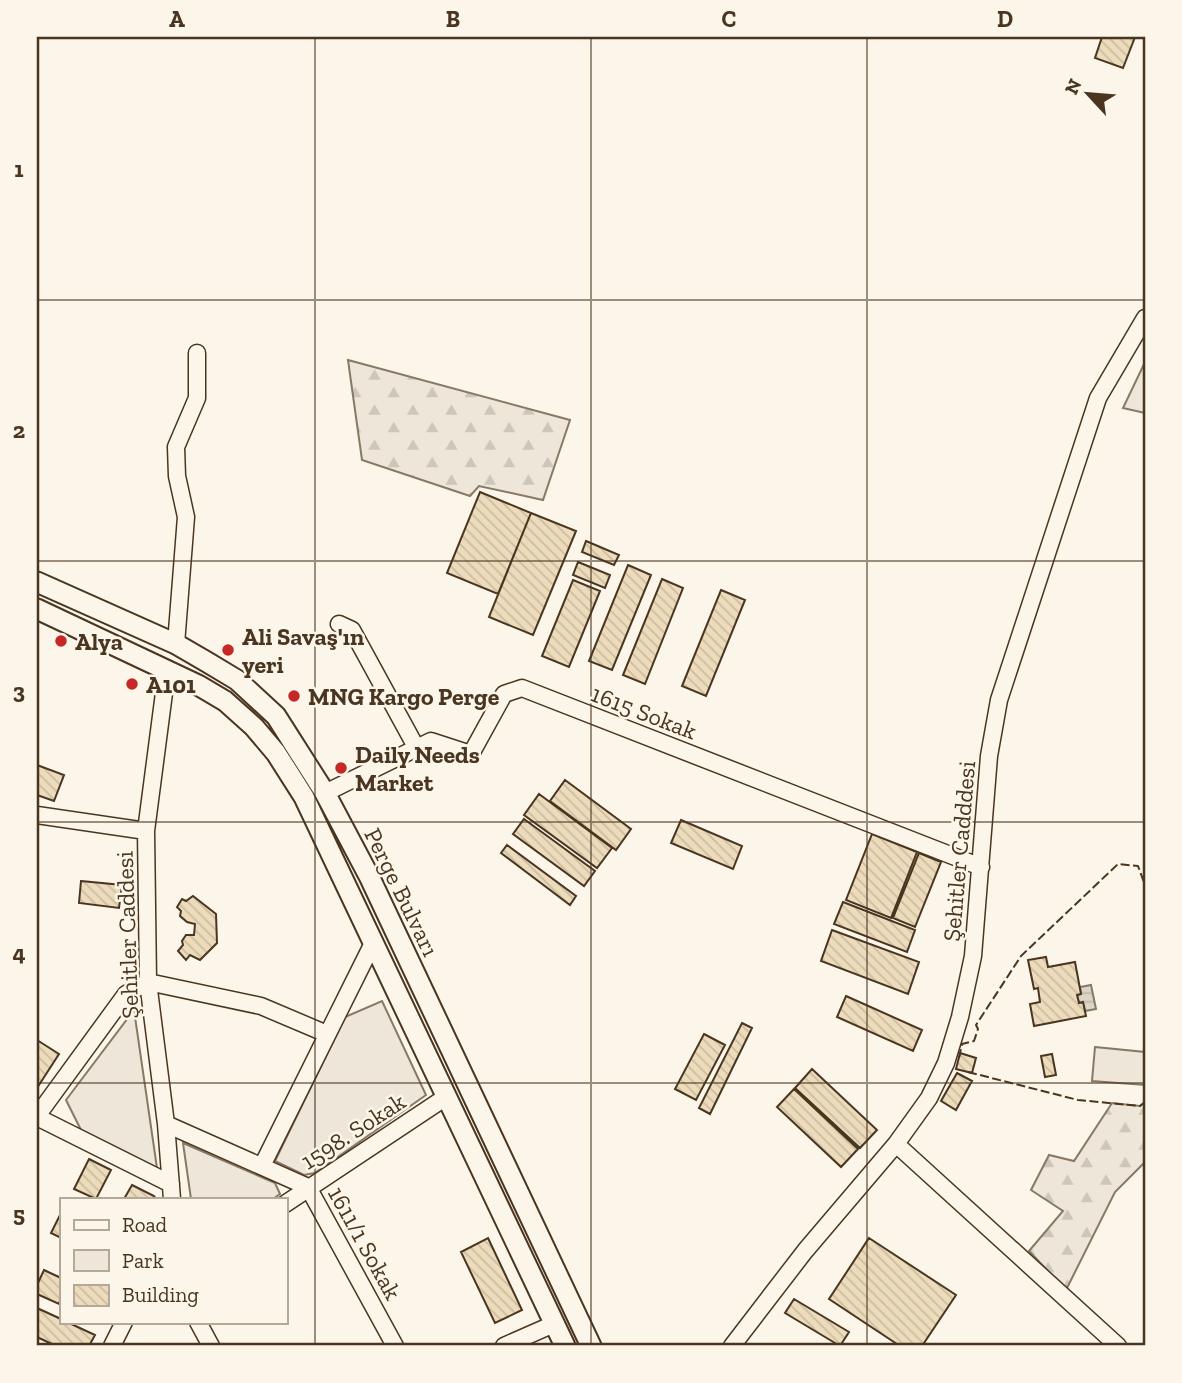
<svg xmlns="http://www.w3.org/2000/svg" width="1182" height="1383" font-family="'Zilla Slab',serif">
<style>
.green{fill:#ede6d9;stroke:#887966;stroke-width:2}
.forest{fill:url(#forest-firs);stroke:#887966;stroke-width:2}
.water{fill:url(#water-rules);stroke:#887966;stroke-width:2}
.building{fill:url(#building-back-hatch);stroke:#4a3520;stroke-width:2}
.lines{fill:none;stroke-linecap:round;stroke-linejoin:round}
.minor-casing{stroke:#4a3520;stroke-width:19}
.major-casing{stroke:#4a3520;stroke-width:23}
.minor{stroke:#fbf6e9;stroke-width:16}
.major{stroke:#fbf6e9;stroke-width:19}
.fence{stroke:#4a3520;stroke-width:2;stroke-dasharray:9 3.5;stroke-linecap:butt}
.grid{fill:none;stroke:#4a3520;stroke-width:2;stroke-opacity:0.55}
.poi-dot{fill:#c62828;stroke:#fbf6e9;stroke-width:2.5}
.labels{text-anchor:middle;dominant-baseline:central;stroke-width:5;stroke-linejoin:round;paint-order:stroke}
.poi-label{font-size:24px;font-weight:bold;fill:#4a3520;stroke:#fbf6e9;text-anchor:start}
.street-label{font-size:24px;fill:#4a3520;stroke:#fbf6e9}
.neatline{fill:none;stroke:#4a3520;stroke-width:2.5}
.grid-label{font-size:23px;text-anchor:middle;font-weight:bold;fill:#4a3520}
</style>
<defs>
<pattern id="forest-firs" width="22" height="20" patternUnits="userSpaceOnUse" patternTransform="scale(1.75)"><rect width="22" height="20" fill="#ede6d9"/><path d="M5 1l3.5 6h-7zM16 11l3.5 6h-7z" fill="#cdc6ba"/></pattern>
<pattern id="water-rules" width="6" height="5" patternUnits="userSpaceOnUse" patternTransform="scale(1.75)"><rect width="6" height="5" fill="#dcd4c6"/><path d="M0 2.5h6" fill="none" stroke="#beb7aa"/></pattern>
<pattern id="building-back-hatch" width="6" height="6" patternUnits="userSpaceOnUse" patternTransform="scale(1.75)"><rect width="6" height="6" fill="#ecdcbc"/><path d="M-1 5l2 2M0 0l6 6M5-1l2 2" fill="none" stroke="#ccbda1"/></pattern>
</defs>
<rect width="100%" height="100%" fill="#fbf6e9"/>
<path class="green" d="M 1145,362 L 1145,413 L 1123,408 Z
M 382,1001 L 426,1095 L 315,1173 L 304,1175 L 275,1161 L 345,1017 Z
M 134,1010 L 157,1168 L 81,1130 L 66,1100 Z
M 1095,1047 L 1145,1052 L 1145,1085 L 1092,1081 Z
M 183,1143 L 275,1183 L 280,1194 L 273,1199 L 191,1199 Z"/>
<path class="forest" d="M 348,360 L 570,420 L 543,500 L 479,486 L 470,496 L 362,460 Z
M 1145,1102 L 1145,1162 L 1115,1192 L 1066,1290 L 1029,1251 L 1063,1211 L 1031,1190 L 1049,1155 L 1074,1161 L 1112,1103 L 1140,1106 Z"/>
<path class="water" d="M 1091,985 L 1096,1009 L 1085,1011 L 1083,1003 L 1079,1003 L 1077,995 L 1081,994 L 1080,987 Z"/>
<path class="building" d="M 1102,37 L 1135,37 L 1123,68 L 1095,58 Z
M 480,492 L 531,513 L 498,594 L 447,573 Z
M 531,513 L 576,531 L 533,635 L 489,617 Z
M 586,541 L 619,555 L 614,565 L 582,552 Z
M 578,562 L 610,575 L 605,588 L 573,575 Z
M 628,565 L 651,575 L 612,670 L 589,661 Z
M 662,579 L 683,588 L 645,684 L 623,675 Z
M 573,580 L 600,591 L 569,667 L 542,656 Z
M 721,590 L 745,600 L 706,696 L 682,686 Z
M 37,765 L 64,775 L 54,801 L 37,795 Z
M 565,780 L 631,829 L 616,850 L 550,801 Z
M 539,794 L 612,848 L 597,868 L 524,815 Z
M 524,819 L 595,871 L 584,886 L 513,834 Z
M 681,820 L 742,846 L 733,869 L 671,843 Z
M 872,834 L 917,852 L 891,918 L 846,900 Z
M 507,845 L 576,896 L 570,905 L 501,853 Z
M 919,853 L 941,862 L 915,927 L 893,918 Z
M 81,881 L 122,885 L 119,908 L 79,903 Z
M 193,896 L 216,914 L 217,943 L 200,960 L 190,955 L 186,960 L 178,951 L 183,945 L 182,941 L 186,935 L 194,935 L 195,924 L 187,922 L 180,916 L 181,911 L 177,907 L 182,899 L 186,901 Z
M 843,902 L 915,930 L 907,952 L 834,924 Z
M 832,930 L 919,962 L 908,994 L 821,961 Z
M 1046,957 L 1048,967 L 1075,962 L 1081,994 L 1077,995 L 1079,1003 L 1083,1002 L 1086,1016 L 1034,1026 L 1030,1004 L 1040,1002 L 1038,988 L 1034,989 L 1028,960 Z
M 846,996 L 922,1030 L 913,1051 L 837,1017 Z
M 742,1023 L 752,1028 L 710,1114 L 699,1108 Z
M 704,1034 L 725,1045 L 696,1100 L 675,1089 Z
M 37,1040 L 59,1054 L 39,1085 L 37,1083 Z
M 960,1053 L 976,1058 L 972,1073 L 956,1069 Z
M 1052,1054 L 1056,1075 L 1045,1077 L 1041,1056 Z
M 812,1069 L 877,1130 L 860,1148 L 795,1088 Z
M 957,1073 L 972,1081 L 956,1110 L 941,1101 Z
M 794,1089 L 858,1149 L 841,1167 L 777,1107 Z
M 89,1159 L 111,1170 L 96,1199 L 74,1189 Z
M 132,1185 L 154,1196 L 156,1199 L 124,1199 Z
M 61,1213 L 61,1238 L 51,1233 Z
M 488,1238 L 522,1310 L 495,1323 L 461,1252 Z
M 869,1238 L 956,1295 L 922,1346 L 900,1346 L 829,1299 Z
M 44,1270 L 61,1278 L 61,1298 L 59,1304 L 37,1294 L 37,1285 Z
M 794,1299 L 849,1332 L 840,1346 L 785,1313 Z
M 37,1308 L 61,1319 L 61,1322 L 67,1322 L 95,1335 L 89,1346 L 56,1346 L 37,1337 Z"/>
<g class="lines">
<g class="minor-casing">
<path id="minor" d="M 339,624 L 352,630 L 416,747
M 176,644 L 186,517 L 177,476 L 176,447 L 197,398 L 197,353
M 167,670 L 146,831 L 148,982 L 166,1124 L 172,1199
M 325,793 L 431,741 L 471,754 L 504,694 L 522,688 L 981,867
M 37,815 L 146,831
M 37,1116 L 126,994 L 148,982 L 261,1006 L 327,1034
M 37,1117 L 171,1184
M 166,1124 L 308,1187 L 395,1346
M 896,1144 L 1118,1346
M 262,1166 L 373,943
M 285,1204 L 446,1097
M 198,1322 L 211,1346
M 112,1346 L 124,1322
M 504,1346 L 554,1324
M 732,1346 L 805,1251 L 896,1144 L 929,1098 L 946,1063 L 960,1017 L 973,956 L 989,756 L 999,700 L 1098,398 L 1145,318"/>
</g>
<g class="major-casing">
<path id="major" d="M 37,582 L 176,644 L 207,662 L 237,680 L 276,716 L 325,793 L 369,876 L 591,1346
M 37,609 L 198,685 L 225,701 L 254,727 L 276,753 L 304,797 L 565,1346"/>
</g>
<use href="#minor" class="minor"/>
<use href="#major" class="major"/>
<path class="fence" d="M 959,1058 L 962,1044 L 974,1041 L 978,1029 L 976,1025 L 1021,956 L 1118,864 L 1138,866 L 1145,885
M 968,1072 L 1078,1100 L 1140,1106 L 1145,1102"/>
</g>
<path class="grid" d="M 315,37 L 315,1346M 591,37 L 591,1346M 867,37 L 867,1346M 37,300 L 1145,300M 37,561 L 1145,561M 37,822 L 1145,822M 37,1083 L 1145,1083"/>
<g class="poi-dot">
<circle cx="61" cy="641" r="7"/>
<circle cx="228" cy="650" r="7"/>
<circle cx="132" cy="684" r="7"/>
<circle cx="294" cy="696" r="7"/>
<circle cx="341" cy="768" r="7"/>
</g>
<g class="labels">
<g class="poi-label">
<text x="242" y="636">Ali Savaş'ın<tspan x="242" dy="28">yeri</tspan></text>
<text x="75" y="641">Alya</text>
<text x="146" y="684">A101</text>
<text x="308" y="696">MNG Kargo Perge</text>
<text x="355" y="754">Daily Needs<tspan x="355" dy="28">Market</tspan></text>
</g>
<g class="street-label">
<text transform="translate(644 712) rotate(21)">1615 Sokak</text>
<text transform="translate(959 851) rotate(-85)">Şehitler Cadddesi</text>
<text transform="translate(402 892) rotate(64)">Perge Bulvarı</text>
<text transform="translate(127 935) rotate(-92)">Şehitler Caddesi</text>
<text transform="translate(353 1131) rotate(-33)">1598. Sokak</text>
<text transform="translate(365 1243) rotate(61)">1611/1 Sokak</text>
</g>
</g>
<rect width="1182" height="1383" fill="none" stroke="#fbf6e9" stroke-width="77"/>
<rect x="60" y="1198" width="228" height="126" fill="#fbf6e9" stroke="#b4a999" stroke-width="2"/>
<rect x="74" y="1220" width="35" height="10" fill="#fbf6e9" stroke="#b4a999" stroke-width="2"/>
<text x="122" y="1232" font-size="21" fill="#4a3520">Road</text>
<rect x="74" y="1250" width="35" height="21" fill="#ede6d9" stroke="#b4a999" stroke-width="2"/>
<text x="122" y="1268" font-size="21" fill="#4a3520">Park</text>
<rect x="74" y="1285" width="35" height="21" fill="url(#building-back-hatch)" stroke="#b4a999" stroke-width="2"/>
<text x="122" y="1302" font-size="21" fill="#4a3520">Building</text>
<g transform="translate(1088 94) rotate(296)" stroke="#fbf6e9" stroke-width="5" paint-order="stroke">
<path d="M0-5L12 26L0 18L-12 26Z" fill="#4a3520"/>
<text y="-10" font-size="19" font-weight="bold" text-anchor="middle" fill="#4a3520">N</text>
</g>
<rect x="38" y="38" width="1106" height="1306" class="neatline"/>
<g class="grid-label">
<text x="177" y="27">A</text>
<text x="453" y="27">B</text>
<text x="729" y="27">C</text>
<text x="1005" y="27">D</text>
<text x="19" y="177">1</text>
<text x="19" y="438">2</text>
<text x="19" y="699">3</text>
<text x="19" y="961">4</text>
<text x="19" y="1222">5</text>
</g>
</svg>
